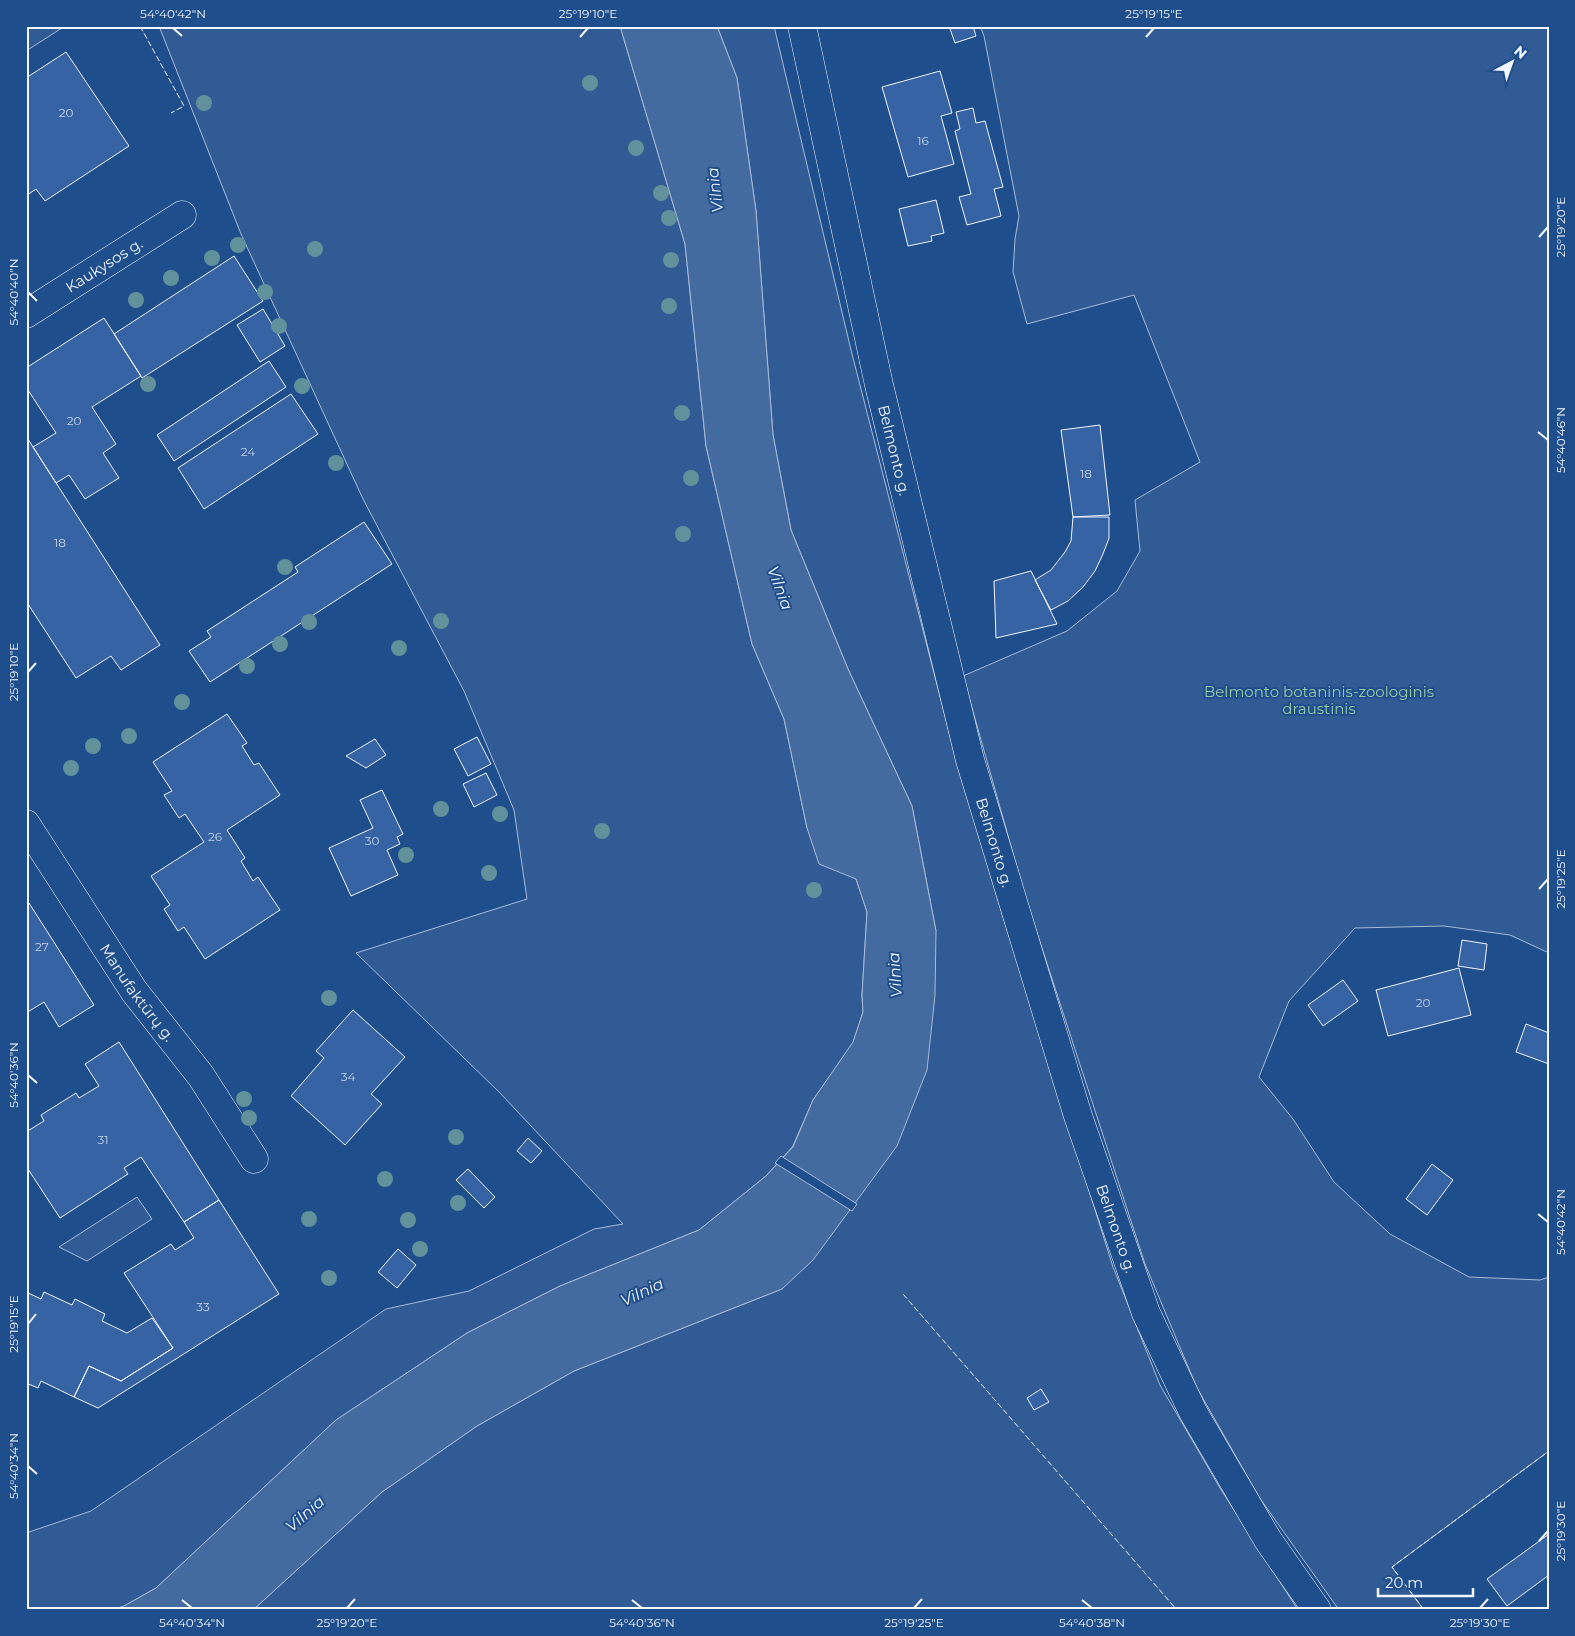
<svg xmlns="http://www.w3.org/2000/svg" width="1575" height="1636" font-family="Montserrat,sans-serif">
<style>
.green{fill:#305b95;stroke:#a8bbd7}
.water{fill:#446ba0;stroke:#a8bbd7}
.pier{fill:#1f4e8c;stroke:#a8bbd7}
.building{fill:#3563a3;stroke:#f2f6ff}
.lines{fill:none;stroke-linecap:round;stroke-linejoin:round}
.minor-casing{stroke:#f2f6ff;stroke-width:29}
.minor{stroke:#1f4e8c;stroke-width:28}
.fence{stroke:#f2f6ff;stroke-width:1;stroke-dasharray:6 2.5;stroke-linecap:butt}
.power{stroke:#ffb74d;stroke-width:1;stroke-dasharray:18 4 2.5 4;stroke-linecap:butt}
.tree{fill:#61919a}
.ticks{fill:none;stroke:#f2f6ff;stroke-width:2}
.labels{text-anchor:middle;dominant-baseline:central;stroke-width:4;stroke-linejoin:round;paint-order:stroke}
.number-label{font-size:12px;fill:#c3d1e8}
.street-label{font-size:15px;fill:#f2f6ff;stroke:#1f4e8c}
.park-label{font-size:15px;fill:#97c8a6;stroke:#1f4e8c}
.water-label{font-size:16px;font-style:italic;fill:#f2f6ff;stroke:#1f4e8c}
.neatline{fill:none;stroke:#f2f6ff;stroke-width:2}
.ticks-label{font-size:12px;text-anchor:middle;fill:#f2f6ff}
</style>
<rect width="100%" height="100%" fill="#1f4e8c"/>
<path class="green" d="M 26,26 L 65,26 L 26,51 Z
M 159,26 L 620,26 L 685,244 L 706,446 L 752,644 L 784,719 L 807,828 L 856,879 L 867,912 L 862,995 L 863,1012 L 853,1043 L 813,1100 L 793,1146 L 766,1176 L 699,1230 L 560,1286 L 467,1333 L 336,1420 L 156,1588 L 124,1606 L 113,1610 L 26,1610 L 26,1533 L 91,1511 L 386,1309 L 469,1291 L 594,1229 L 623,1224 L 500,1093 L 356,953 L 527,899 L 514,810 L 464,691 L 363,499 L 241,234 Z
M 717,26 L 774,26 L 851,350 L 955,755 L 1001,910 L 1113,1267 L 1160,1385 L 1220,1488 L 1298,1610 L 253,1610 L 382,1492 L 477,1426 L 574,1371 L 782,1289 L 936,931 L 912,806 L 848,669 L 791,530 L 773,435 L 756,211 L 737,78 Z
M 980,26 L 1549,26 L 1549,953 L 1510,935 L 1444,926 L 1355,928 L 1289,1001 L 1259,1077 L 1293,1119 L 1334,1182 L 1390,1234 L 1469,1277 L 1540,1280 L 1549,1277 L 1549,1451 L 1392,1567 L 1424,1610 L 1339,1610 L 1259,1497 L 1197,1388 L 1145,1264 L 1025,896 L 963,676 L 1067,631 L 1117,591 L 1140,551 L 1135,500 L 1200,462 L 1134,295 L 1027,324 L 1013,272 L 1015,239 L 1019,216 L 984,36 Z
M 137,1197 L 152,1219 L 87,1261 L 59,1247 Z"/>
<path class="water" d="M 620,26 L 717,26 L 737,78 L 756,211 L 773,435 L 791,530 L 848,669 L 912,806 L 936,931 L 935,995 L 927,1070 L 897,1146 L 813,1260 L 782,1289 L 574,1371 L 477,1426 L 382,1492 L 253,1610 L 113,1610 L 124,1606 L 156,1588 L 336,1420 L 467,1333 L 560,1286 L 699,1230 L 766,1176 L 793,1147 L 813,1100 L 853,1042 L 863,1012 L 862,995 L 867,912 L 856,879 L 819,864 L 807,828 L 784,719 L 752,644 L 706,446 L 685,244 Z"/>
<path class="pier" d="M 781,1156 L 857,1204 L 852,1211 L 775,1163 Z"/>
<path class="building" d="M 949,26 L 973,26 L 976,36 L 955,43 Z
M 66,52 L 129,146 L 45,201 L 36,189 L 26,196 L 26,78 Z
M 940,71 L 952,113 L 941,116 L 954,164 L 908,177 L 882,87 Z
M 973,108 L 976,123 L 985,121 L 1003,187 L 994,189 L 1001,216 L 967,225 L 959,197 L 971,194 L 955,131 L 960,129 L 956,112 Z
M 936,200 L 944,233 L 931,236 L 932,241 L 908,246 L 899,209 Z
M 234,256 L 263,301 L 142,378 L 114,334 Z
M 263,309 L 285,346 L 260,362 L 237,325 Z
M 104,318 L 141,376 L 92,407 L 116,444 L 103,453 L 119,478 L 85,499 L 69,475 L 56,483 L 33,447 L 56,433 L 26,387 L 26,368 Z
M 269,361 L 286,387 L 174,461 L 157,435 Z
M 291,394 L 318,434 L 204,509 L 178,468 Z
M 1100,425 L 1110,515 L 1073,517 L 1061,430 Z
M 26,436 L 160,645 L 121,670 L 111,656 L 76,678 L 26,601 Z
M 1073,517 L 1109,517 L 1109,538 L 1103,554 L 1095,571 L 1083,587 L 1068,601 L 1051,610 L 1035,580 L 1051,570 L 1065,552 L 1071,541 Z
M 364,522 L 392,564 L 210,682 L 189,651 L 211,637 L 207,631 L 298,572 L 295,567 Z
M 1031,571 L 1057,624 L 996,638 L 994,581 Z
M 227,714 L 247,743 L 242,746 L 254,765 L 259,763 L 280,795 L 227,830 L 245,858 L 241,861 L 253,881 L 258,877 L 280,910 L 205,959 L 184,927 L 178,931 L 164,909 L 170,905 L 151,876 L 204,842 L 185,814 L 179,818 L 164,795 L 172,791 L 153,762 Z
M 477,737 L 491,764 L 468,776 L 454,749 Z
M 375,739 L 386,755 L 366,768 L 346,756 Z
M 486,773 L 497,795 L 474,807 L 463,784 Z
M 382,790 L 403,834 L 397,837 L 400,844 L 387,850 L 398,875 L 351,896 L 329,848 L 373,828 L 360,800 Z
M 29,903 L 94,1005 L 59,1027 L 44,1002 L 26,1013 L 26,905 Z
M 1462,940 L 1487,944 L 1484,970 L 1458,966 Z
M 1459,968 L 1471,1015 L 1388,1036 L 1376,990 Z
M 1343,980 L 1358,1001 L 1323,1026 L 1308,1005 Z
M 353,1010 L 405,1057 L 371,1094 L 382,1104 L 345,1145 L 291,1096 L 324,1058 L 316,1051 Z
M 1526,1024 L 1549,1033 L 1549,1064 L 1516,1052 Z
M 119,1042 L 219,1200 L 184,1222 L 141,1157 L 124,1168 L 128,1174 L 60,1218 L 26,1166 L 26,1132 L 44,1121 L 41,1115 L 76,1093 L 79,1098 L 99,1086 L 85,1064 Z
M 528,1138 L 542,1151 L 531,1163 L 517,1151 Z
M 1432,1164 L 1453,1180 L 1427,1215 L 1406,1199 Z
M 468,1169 L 495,1197 L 484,1208 L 456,1180 Z
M 219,1200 L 279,1294 L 98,1408 L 74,1397 L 89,1366 L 121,1381 L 173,1348 L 124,1273 L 171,1244 L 175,1250 L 194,1238 L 184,1222 Z
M 398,1249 L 416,1265 L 397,1288 L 378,1272 Z
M 26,1292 L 41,1299 L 44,1292 L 72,1305 L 75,1299 L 105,1314 L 102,1321 L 127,1333 L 152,1318 L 173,1348 L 121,1381 L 89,1366 L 74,1397 L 41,1381 L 38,1388 L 26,1383 Z
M 1041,1389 L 1049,1402 L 1034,1410 L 1027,1398 Z
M 1549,1534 L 1549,1575 L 1507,1606 L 1487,1579 Z"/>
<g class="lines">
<g class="minor-casing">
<g id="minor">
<path id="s1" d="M 802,26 L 879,385 L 970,760 L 1078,1116 L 1146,1313 L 1193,1412 L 1268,1540 L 1317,1610"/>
<path id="s2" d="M 26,314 L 182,215"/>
<path id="s3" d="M 26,824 L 134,991 L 201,1076 L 254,1159"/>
</g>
</g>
<use href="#minor" class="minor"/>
<path class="fence" d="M 140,26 L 184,106 L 171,113
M 903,1294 L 1177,1610
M 1424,1610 L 1392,1567 L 1549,1451"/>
<path class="power" d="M 1546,1608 L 1547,1610"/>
</g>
<g class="tree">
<circle cx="590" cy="83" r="8"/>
<circle cx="204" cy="103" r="8"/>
<circle cx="636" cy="148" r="8"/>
<circle cx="661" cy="193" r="8"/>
<circle cx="669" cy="218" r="8"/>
<circle cx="238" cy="245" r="8"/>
<circle cx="315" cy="249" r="8"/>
<circle cx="212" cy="258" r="8"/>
<circle cx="671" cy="260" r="8"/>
<circle cx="171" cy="278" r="8"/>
<circle cx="265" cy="292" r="8"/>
<circle cx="136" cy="300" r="8"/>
<circle cx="669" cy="306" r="8"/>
<circle cx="279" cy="326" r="8"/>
<circle cx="148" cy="384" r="8"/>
<circle cx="302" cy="386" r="8"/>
<circle cx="682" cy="413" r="8"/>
<circle cx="336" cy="463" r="8"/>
<circle cx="691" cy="478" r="8"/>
<circle cx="683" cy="534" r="8"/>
<circle cx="285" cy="567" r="8"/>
<circle cx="441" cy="621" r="8"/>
<circle cx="309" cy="622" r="8"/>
<circle cx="280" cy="644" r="8"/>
<circle cx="399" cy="648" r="8"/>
<circle cx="247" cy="666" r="8"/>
<circle cx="182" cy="702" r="8"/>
<circle cx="129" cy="736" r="8"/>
<circle cx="93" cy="746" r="8"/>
<circle cx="71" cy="768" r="8"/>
<circle cx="441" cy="809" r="8"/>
<circle cx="500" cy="814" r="8"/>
<circle cx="602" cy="831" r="8"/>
<circle cx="406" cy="855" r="8"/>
<circle cx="489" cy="873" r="8"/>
<circle cx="814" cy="890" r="8"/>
<circle cx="329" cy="998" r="8"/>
<circle cx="244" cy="1099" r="8"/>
<circle cx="249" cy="1118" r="8"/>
<circle cx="456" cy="1137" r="8"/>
<circle cx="385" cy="1179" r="8"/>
<circle cx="458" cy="1203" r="8"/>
<circle cx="309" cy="1219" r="8"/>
<circle cx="408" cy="1220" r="8"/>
<circle cx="420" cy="1249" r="8"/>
<circle cx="329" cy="1278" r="8"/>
</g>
<path class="ticks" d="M 173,28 L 182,36M 580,37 L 588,28M 1146,37 L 1154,28M 1539,237 L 1548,227M 28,292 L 37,301M 1538,432 L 1548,440M 28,672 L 36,663M 1539,889 L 1548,879M 28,1075 L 37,1083M 1538,1214 L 1548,1222M 28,1324 L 36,1314M 28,1466 L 37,1474M 1539,1541 L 1548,1531M 182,1600 L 192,1608M 632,1600 L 642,1608M 1082,1600 L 1092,1608M 347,1608 L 355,1599M 914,1608 L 922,1599M 1480,1608 L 1488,1599"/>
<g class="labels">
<g class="number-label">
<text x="66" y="112">20</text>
<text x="923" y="140">16</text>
<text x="74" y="420">20</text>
<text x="248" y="451">24</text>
<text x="1086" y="473">18</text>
<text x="60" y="542">18</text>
<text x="215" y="836">26</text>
<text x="372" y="840">30</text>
<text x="42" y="946">27</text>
<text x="1423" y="1002">20</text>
<text x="348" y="1076">34</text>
<text x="103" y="1139">31</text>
<text x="203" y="1306">33</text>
</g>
<g class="street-label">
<text stroke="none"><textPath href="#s2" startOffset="92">Kaukysos g.</textPath></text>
<text stroke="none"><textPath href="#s1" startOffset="434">Belmonto g.</textPath></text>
<text stroke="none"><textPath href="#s1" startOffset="839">Belmonto g.</textPath></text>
<text stroke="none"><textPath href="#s3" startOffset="202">Manufaktūrų g.</textPath></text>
<text stroke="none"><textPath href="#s1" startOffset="1244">Belmonto g.</textPath></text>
</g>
<g class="park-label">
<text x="1319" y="691">Belmonto botaninis-zoologinis<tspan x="1319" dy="17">draustinis</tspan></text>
</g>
<g class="water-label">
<text transform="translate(715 190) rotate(-97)">Vilnia</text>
<text transform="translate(780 588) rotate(70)">Vilnia</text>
<text transform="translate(895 975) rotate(-94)">Vilnia</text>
<text transform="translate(642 1292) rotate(-25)">Vilnia</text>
<text transform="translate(305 1514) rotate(-41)">Vilnia</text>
</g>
</g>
<rect width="1575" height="1636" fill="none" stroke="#1f4e8c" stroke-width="55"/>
<g transform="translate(1512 62) rotate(41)" stroke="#1f4e8c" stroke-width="4" paint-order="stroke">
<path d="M0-4L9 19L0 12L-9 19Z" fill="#f2f6ff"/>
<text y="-8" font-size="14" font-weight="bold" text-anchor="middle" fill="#f2f6ff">N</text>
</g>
<path d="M1378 1588v8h95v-8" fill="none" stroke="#f2f6ff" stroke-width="2.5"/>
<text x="1385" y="1588" font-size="15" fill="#f2f6ff" stroke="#1f4e8c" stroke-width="4" paint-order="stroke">20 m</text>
<rect x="28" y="28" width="1520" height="1580" class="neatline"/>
<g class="ticks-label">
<text x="173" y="18">54°40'42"N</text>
<text x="588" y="18">25°19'10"E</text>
<text x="1154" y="18">25°19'15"E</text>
<text transform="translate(1561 227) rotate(-90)" y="4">25°19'20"E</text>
<text transform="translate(14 292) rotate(-90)" y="4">54°40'40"N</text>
<text transform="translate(1561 440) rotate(-90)" y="4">54°40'46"N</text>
<text transform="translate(14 672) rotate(-90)" y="4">25°19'10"E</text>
<text transform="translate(1561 879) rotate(-90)" y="4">25°19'25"E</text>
<text transform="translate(14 1075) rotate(-90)" y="4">54°40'36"N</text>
<text transform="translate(1561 1222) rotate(-90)" y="4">54°40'42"N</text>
<text transform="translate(14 1324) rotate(-90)" y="4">25°19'15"E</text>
<text transform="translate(14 1466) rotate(-90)" y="4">54°40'34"N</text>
<text transform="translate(1561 1531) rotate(-90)" y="4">25°19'30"E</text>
<text x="192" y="1627">54°40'34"N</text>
<text x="347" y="1627">25°19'20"E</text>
<text x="642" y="1627">54°40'36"N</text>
<text x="914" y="1627">25°19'25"E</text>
<text x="1092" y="1627">54°40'38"N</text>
<text x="1480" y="1627">25°19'30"E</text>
</g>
</svg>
